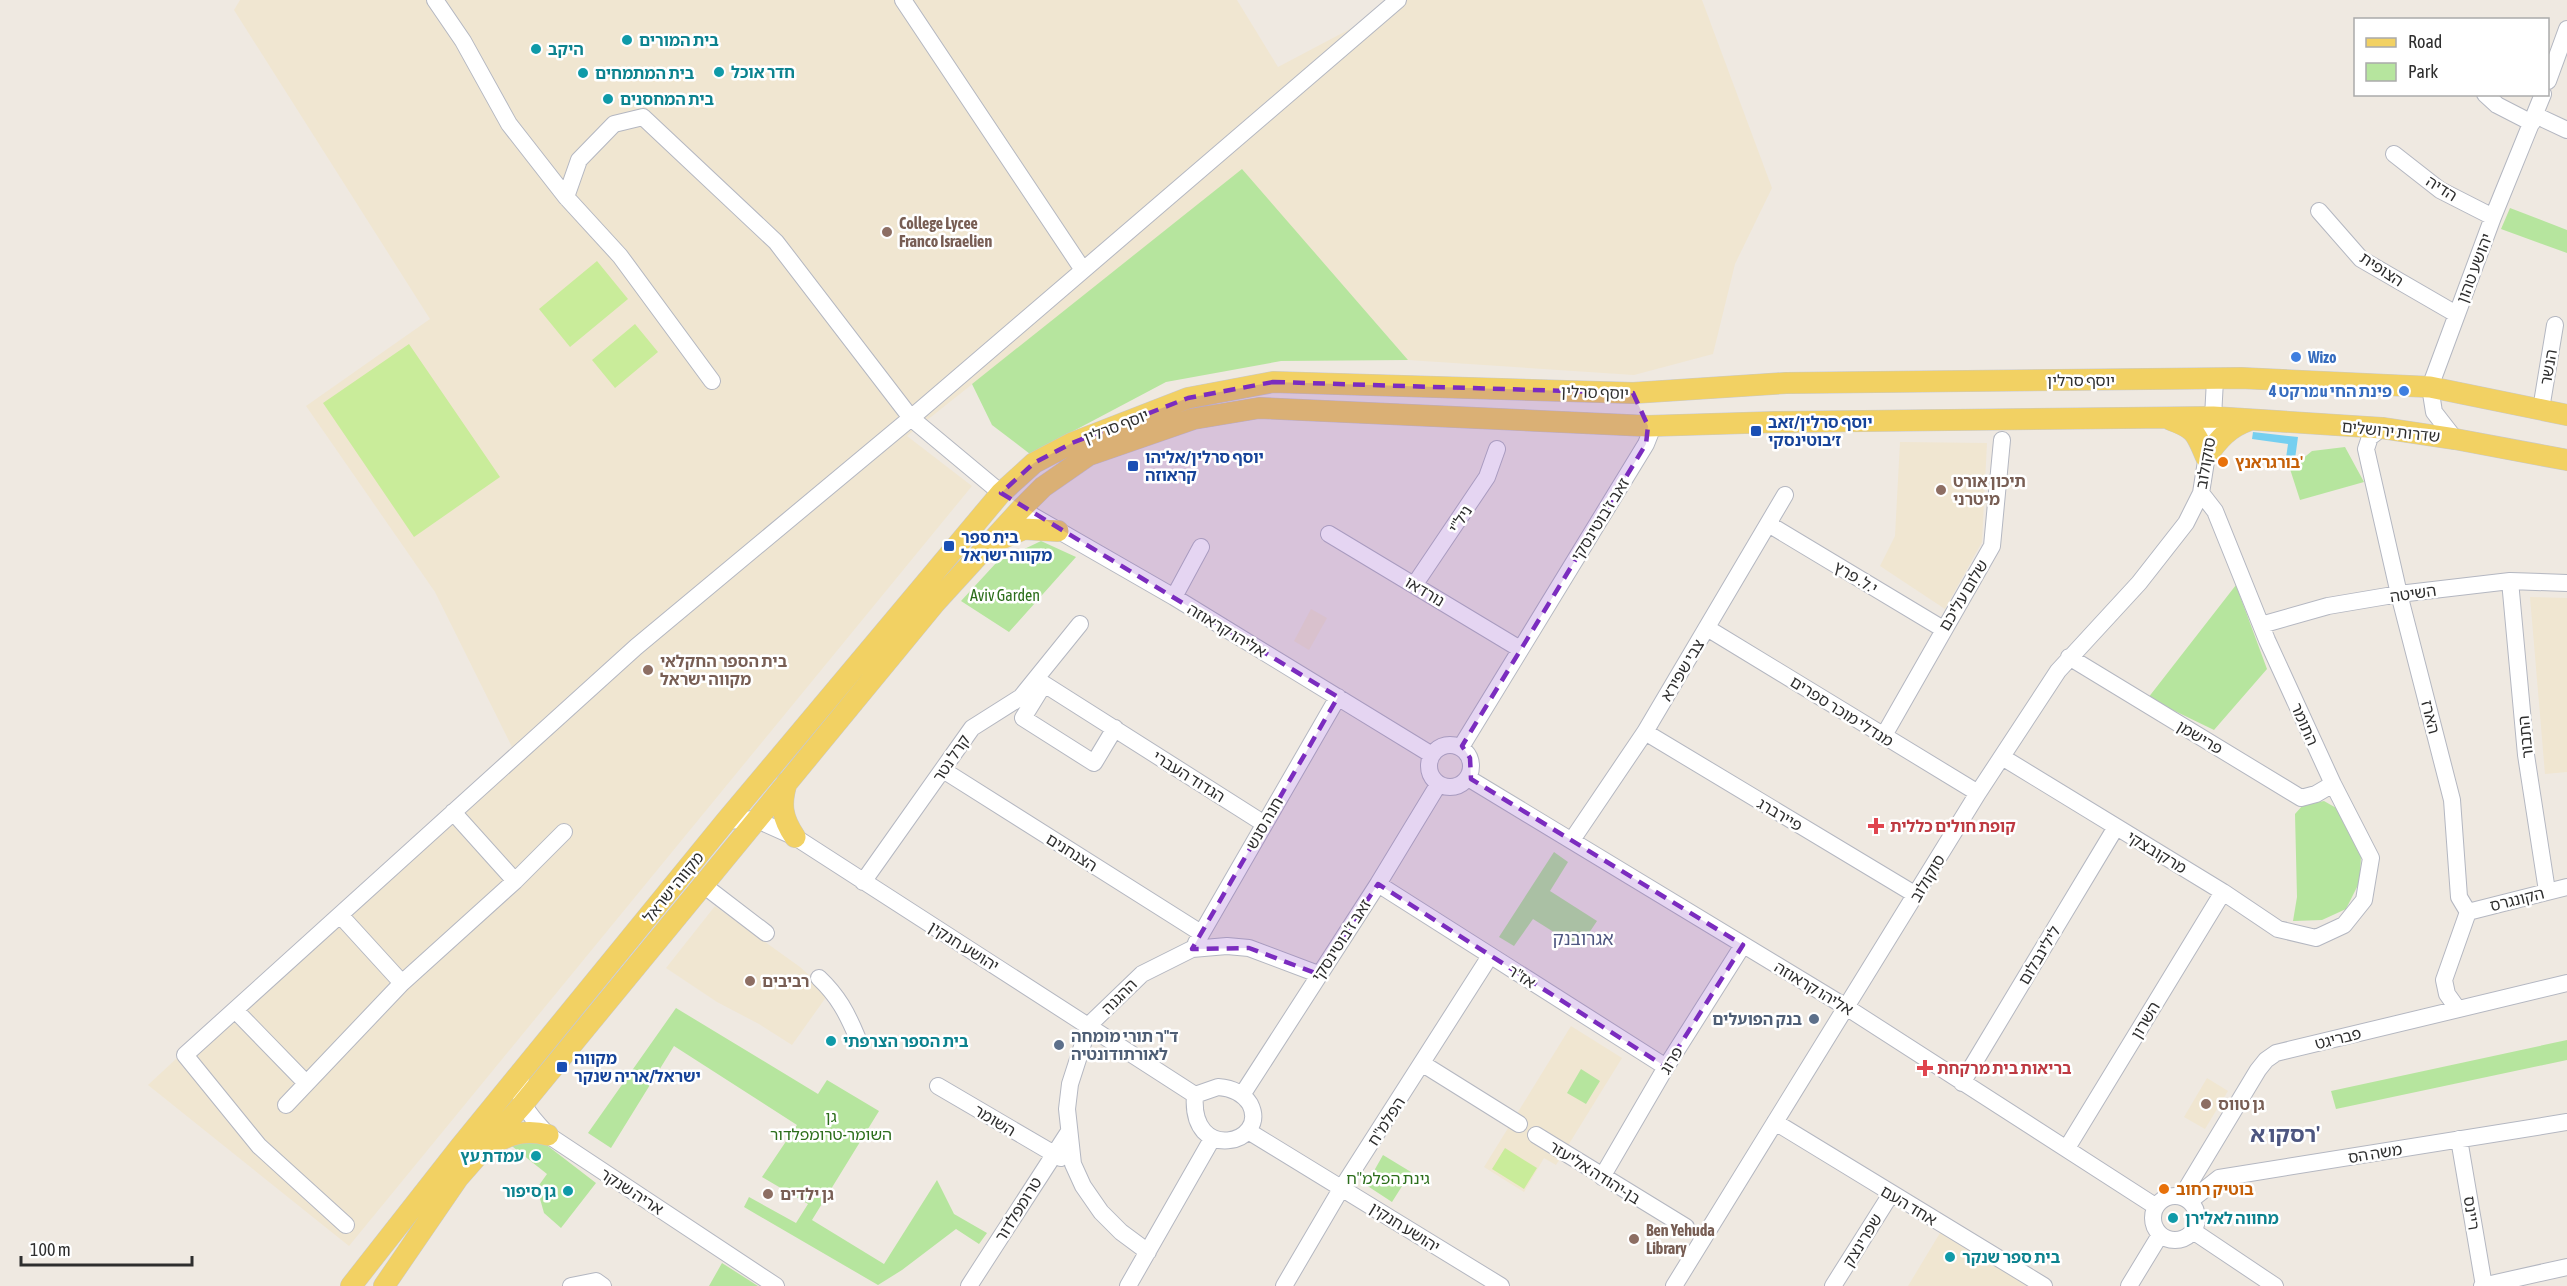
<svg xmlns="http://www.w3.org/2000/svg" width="2567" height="1286" font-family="'Asap Condensed','Noto Sans Hebrew',sans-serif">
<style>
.education{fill:#f0e6d1}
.green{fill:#b6e59e}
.pitch{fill:#c9ec9a}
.water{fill:#75cff0}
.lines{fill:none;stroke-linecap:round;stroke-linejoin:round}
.minor-casing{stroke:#b4b7c1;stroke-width:18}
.major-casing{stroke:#c9c9c9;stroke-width:22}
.minor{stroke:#fff;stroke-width:16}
.major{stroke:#f2d163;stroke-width:21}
.marked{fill:#7b2cbf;fill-opacity:0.2;stroke:#7b2cbf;stroke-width:4.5;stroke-dasharray:12 8;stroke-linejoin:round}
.culture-dot{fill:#0f9aa8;stroke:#fff;stroke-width:2}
.education-dot{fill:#8d6e63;stroke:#fff;stroke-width:2}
.shop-dot{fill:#3f7fe0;stroke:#fff;stroke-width:2}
.transit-dot{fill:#1a4fb4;stroke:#fff;stroke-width:2}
.food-dot{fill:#e8710a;stroke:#fff;stroke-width:2}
.health-dot{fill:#e0444e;stroke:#fff;stroke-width:2}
.service-dot{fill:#5c6f8a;stroke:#fff;stroke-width:2}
.labels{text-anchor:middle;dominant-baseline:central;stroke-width:5;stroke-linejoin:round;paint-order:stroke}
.culture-label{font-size:16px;font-weight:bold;fill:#0d838f;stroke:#fff;text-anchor:start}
.street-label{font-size:16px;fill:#2e2e2e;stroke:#fff}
.education-label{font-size:16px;font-weight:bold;fill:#785e54;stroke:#fff;text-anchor:start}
.shop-label{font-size:16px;font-weight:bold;fill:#366cbe;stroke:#fff;text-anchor:start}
.transit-label{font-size:16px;font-weight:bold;fill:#164399;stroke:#fff;text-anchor:start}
.food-label{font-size:16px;font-weight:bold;fill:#c56008;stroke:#fff;text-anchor:start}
.park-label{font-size:16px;fill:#2c6e1b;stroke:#fff}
.health-label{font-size:16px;font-weight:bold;fill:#be3a42;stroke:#fff;text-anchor:start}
.service-label{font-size:16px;font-weight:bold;fill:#4e5e75;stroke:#fff;text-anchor:end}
.neighbourhood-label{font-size:18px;fill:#4d5680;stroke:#fff}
.district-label{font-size:22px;font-weight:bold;fill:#4d5680;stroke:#fff}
</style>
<rect width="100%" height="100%" fill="#efe9e1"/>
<path class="education" d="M 240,0 L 1237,0 L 1278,67 L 1405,0 L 1702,0 L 1772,188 L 1735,264 L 1713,354 L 1634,375 L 1408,360 L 1242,170 L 907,436 L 972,486 L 349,1246 L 148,1085 L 512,747 L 435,592 L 306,406 L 430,319 L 234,10 Z
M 1900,442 L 1987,443 L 1982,542 L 1945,609 L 1880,566 L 1895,536 Z
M 2530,597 L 2567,598 L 2567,772 L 2545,774 Z
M 1311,609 L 1327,618 L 1309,650 L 1294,641 Z
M 715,906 L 800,967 L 829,993 L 792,1045 L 759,1024 L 717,1002 L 666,968 Z
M 1571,1026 L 1622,1058 L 1556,1165 L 1544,1158 L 1524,1192 L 1484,1167 Z
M 2207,1078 L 2228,1091 L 2205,1129 L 2184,1117 Z
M 1943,1228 L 2038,1286 L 1908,1286 Z"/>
<path class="green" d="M 1242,169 L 1408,360 L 1281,361 L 1166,382 L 1030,454 L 992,425 L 972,384 Z
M 2510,208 L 2567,230 L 2567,253 L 2501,229 Z
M 2345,447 L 2364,482 L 2300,500 L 2290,469 L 2312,451 Z
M 1041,541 L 1076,557 L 1009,632 L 961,601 L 997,562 Z
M 2236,585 L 2267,669 L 2214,730 L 2148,698 Z
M 2324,801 L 2338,809 L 2361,855 L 2360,881 L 2346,909 L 2322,920 L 2293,921 L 2297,897 L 2295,814 L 2303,805 Z
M 1554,852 L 1568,862 L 1550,891 L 1597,921 L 1579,948 L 1533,919 L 1514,946 L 1499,937 Z
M 676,1008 L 818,1094 L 827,1080 L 879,1111 L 812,1220 L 884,1264 L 937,1180 L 954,1214 L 987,1233 L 979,1244 L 956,1229 L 902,1270 L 878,1285 L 744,1207 L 749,1197 L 796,1223 L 808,1204 L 762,1177 L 797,1125 L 674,1046 L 611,1148 L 588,1133 Z
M 2567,1040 L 2567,1060 L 2336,1109 L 2331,1091 Z
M 1581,1069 L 1600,1081 L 1586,1104 L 1567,1093 Z
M 529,1139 L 544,1143 L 596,1183 L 561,1228 L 544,1213 L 537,1188 L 547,1174 L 508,1143 Z
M 1383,1155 L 1411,1172 L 1392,1202 L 1366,1185 Z
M 722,1263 L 758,1286 L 709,1286 Z"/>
<path class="pitch" d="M 597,261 L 628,299 L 570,347 L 539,309 Z
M 635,324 L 658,352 L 615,388 L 592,360 Z
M 409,344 L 500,477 L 414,537 L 323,403 Z
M 1505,1148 L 1537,1168 L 1524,1189 L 1492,1169 Z"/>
<path class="water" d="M 2253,432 L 2298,437 L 2295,459 L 2286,458 L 2288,444 L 2252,439 Z"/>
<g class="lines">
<g class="minor-casing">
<path id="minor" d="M 435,0 L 463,41 L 509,124 L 566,197 L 620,256 L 712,381
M 903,0 L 1083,270
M 2548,81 L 2567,29
M 2485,94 L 2497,105 L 2532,123
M 2535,115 L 2567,130
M 2394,154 L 2440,190 L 2493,217
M 566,197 L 579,160 L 614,124 L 643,117 L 776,242 L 911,418 L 1001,493
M 2319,211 L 2361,259 L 2456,314
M 2541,409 L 2555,325
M 2382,428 L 2370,437 L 2366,449 L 2399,594 L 2452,800 L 2459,897 L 2468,912 L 2444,980 L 2447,994 L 2457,1008
M 2455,439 L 2434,412 L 2430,387 L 2493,217 L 2543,94
M 1021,509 L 1174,597 L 1432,755
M 1770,525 L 1943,629
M 1329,534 L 1520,649
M 2510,581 L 2526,755 L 2547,891
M 1415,584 L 1487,477 L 1497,449
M 1174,597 L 1201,547
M 2261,625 L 2328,606 L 2399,594 L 2510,581 L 2567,583
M 1707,628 L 1978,793
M 2069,657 L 2301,798 L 2316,794 L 2333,784
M 1115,728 L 1094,763 L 1023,718 L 1044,684 L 1263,823
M 1645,732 L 1916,895
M 1883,737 L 1992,546 L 2002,440
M1429 766a21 21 0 1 1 42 0a21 21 0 1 1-42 0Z
M 1461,747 L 1646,444 L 1650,434 L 1648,426
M 2002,757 L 2223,892 L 2278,929 L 2316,938 L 2344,925 L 2364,900 L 2371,858 L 2333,784 L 2267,640 L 2215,511 L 2201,493
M 943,770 L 1201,933
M 1468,778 L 1846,1007 L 2155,1206
M 453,812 L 515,881
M 726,821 L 755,819 L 795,837 L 1195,1095
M 1572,840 L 1645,732 L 1785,495
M 863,882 L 972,728 L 1021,697 L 1080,624
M 702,884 L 766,933
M 1378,884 L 1666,1067
M 2468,912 L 2567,887
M 340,915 L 402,983
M 1196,943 L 1338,697
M 819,978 C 838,996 847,1013 857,1037
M 235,1010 L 306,1083
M 1423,1064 L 1519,1124
M 522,1074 C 513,1099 531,1117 548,1135 L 776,1286
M 1962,1083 L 2116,827
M 938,1086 L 1061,1158
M 1218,1087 C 1231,1088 1243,1093 1250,1104 C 1270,1144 1189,1164 1195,1095 Z
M 1242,1095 L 1378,884 L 1438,785
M 286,1105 L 402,983 L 515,881 L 564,832
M 1775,1122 L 2044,1286
M 1248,1131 L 1501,1286
M 1536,1135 L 1686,1227
M 2459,1139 L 2484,1286
M 2067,1148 L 2223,892
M 1602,1177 L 1666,1067 L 1743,945
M2153 1218a22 22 0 1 1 44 0a22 22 0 1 1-44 0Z
M 2182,1196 L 2258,1070 L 2266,1060 L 2276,1053 L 2567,983
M 2190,1201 L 2219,1178 L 2567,1122
M 346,1225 L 259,1146 L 185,1055 L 636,647 L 911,418 L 1398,0
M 2193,1231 L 2275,1286
M 1148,1252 L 1121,1232 L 1101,1212 L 1083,1186 L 1073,1164 L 1067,1109 L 1070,1084 L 1089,1025 L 1142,974 L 1192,949 L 1227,946 L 1249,948 L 1318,974
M 571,1286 L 596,1281 L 603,1286
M 969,1286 L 1068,1133
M 1128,1286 L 1212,1139
M 1284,1286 L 1338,1194 L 1490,956
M 1674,1286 L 1978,793 L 2058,671 L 2139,583 L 2186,523 L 2201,493 L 2213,417 L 2215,380
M 1833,1286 L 1891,1194
M 2129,1286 L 2160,1235
M 2482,1286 L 2567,1267"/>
</g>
<g class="major-casing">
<path id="major" d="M 2171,420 C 2196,429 2196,434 2206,457
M 2206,457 C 2219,439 2229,427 2250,420
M 994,542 L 1024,529 L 1058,531
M 787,782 C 780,804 782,818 795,837
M 492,1144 C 512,1134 525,1129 548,1135
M 351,1286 L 460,1147 L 726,821 L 1001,493 L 1034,463 L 1072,443 L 1188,398 L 1273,382 L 1633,393 L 1786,383 L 2241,378 L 2430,387 L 2567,415
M 384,1286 L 458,1178 L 523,1104 L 935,603 L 1021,509 L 1043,487 L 1089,455 L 1193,419 L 1259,408 L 1648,426 L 1776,422 L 2213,417 L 2382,428 L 2455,439 L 2567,460"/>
</g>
<use href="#minor" class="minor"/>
<use href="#major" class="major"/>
</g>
<path class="marked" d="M 1273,382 L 1633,393 L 1648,426 L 1646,444 L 1462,746 L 1470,758 L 1471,779 L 1743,945 L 1666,1067 L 1378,884 L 1318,974 L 1249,948 L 1192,949 L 1338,697 L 1001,493 L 1034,463 L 1072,443 L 1188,398 Z"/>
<g class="culture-dot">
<circle cx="627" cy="40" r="6"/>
<circle cx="536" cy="49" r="6"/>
<circle cx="719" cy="72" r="6"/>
<circle cx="583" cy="73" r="6"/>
<circle cx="608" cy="99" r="6"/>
<circle cx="831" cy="1041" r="6"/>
<circle cx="536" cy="1156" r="6"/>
<circle cx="568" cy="1191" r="6"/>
<circle cx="2173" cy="1218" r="6"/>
<circle cx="1950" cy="1257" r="6"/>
</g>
<g class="education-dot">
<circle cx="887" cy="232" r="6"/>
<circle cx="1941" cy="490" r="6"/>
<circle cx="648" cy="670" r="6"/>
<circle cx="750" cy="981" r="6"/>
<circle cx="2206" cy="1104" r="6"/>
<circle cx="768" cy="1194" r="6"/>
<circle cx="1634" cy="1239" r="6"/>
</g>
<g class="shop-dot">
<circle cx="2296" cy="357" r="6"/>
<circle cx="2404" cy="391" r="6"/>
</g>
<g class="transit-dot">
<rect x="1750" y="425" width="12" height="12" rx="3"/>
<rect x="1127" y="460" width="12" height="12" rx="3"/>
<rect x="943" y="540" width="12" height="12" rx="3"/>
<rect x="556" y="1061" width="12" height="12" rx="3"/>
</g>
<g class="food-dot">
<circle cx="2223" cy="462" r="6"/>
<circle cx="2164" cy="1189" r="6"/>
</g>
<g class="health-dot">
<path d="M1873 817h6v6h6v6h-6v6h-6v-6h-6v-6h6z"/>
<path d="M1922 1059h6v6h6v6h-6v6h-6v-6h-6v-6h6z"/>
</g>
<g class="service-dot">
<circle cx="1814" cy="1019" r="6"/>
<circle cx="1059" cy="1045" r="6"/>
</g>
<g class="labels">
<g class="culture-label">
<text x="639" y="40">בית המורים</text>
<text x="548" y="49">היקב</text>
<text x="731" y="72">חדר אוכל</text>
<text x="595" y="73">בית המתמחים</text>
<text x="620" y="99">בית המחסנים</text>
<text x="843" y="1041">בית הספר הצרפתי</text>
<text x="524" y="1156" text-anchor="end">עמדת עץ</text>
<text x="556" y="1191" text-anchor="end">גן סיפור</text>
<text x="2185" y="1218">מחווה לאלירן</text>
<text x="1962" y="1257">בית ספר שנקר</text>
</g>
<g class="street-label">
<text transform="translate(2442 188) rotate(32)">הדיה</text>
<text transform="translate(2474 268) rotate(-69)">יהושע טהון</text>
<text transform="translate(2382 269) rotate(33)">הצופית</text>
<text transform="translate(2548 367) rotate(-80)">הנשר</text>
<text x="2081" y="380">יוסף סרלין</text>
<text transform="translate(1595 392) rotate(2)">יוסף סרלין</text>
<text transform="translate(1116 426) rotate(-21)">יוסף סרלין</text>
<text transform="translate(2391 431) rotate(6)">שדרות ירושלים</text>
<text transform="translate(2205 463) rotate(-80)">סוקולוב</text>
<text transform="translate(1460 519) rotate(-57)">ניל"י</text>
<text transform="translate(1600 519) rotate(-58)">זאב ז'בוטינסקי</text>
<text transform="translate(1856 577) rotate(31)">י.ל. פרץ</text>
<text transform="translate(1425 591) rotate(31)">נורדאו</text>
<text transform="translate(2413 593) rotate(-8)">השיטה</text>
<text transform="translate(1963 595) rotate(-59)">שלום עליכם</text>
<text transform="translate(1227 630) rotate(31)">אליהו קראוזה</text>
<text transform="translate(1682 670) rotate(-59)">צבי שפירא</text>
<text transform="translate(1842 711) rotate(32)">מנדלי מוכר ספרים</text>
<text transform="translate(2431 717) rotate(76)">הארז</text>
<text transform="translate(2305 724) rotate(66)">התומר</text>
<text transform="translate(2200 737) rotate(31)">פרישמן</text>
<text transform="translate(2525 737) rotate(-96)">התבור</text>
<text transform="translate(951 758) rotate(-56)">קרל נטר</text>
<text transform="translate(1189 776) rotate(32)">הגדוד העברי</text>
<text transform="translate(1780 814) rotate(31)">פיירברג</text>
<text transform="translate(1264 823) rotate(-60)">חנה סנש</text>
<text transform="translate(1072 852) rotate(32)">הצנחנים</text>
<text transform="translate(2157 852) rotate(31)">מרקובצקי</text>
<text transform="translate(1927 878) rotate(-59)">סוקולוב</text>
<text transform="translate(673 887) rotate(-51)">מקווה ישראל</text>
<text transform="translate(2517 899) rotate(-14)">הקונגרס</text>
<text transform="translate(1341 940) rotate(-57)">זאב ז'בוטינסקי</text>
<text transform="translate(964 946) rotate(32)">יהושע חנקין</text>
<text transform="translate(2039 955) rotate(-59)">לילינבלום</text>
<text transform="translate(1522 976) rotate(32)">אז"ר</text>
<text transform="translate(1814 988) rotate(31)">אליהו קראוזה</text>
<text transform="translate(1119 996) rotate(-45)">ההגנה</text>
<text transform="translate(2145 1020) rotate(-59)">השרון</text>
<text transform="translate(2338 1038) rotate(-14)">פבריגט</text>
<text transform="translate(1671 1060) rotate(-58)">פרוג</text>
<text transform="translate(995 1120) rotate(31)">השומר</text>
<text transform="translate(1386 1121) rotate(-57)">הפלמ"ח</text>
<text transform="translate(2375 1153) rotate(-9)">משה הס</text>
<text transform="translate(1595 1172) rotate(32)">בן-יהודה אליעזר</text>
<text transform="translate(632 1191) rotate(33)">אריה שנקר</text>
<text transform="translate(1909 1205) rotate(31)">אחד העם</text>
<text transform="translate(1018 1209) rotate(-58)">טרומפלדור</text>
<text transform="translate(2472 1213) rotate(81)">ריינס</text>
<text transform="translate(1405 1227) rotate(32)">יהושע חנקין</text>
<text transform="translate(1862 1240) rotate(-58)">שפרינצק</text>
</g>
<g class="education-label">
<text x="899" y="223">College Lycee<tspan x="899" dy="18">Franco Israelien</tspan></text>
<text x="1953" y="481">תיכון אורט<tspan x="1953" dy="18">מיטרני</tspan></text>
<text x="660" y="661">בית הספר החקלאי<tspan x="660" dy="18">מקווה ישראל</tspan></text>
<text x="762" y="981">רביבים</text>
<text x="2218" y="1104">גן טווס</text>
<text x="780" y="1194">גן ילדים</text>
<text x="1646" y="1230">Ben Yehuda<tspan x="1646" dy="18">Library</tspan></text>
</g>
<g class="shop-label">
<text x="2308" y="357">Wizo</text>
<text x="2392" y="391" text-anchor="end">מרקט 4u פינת החי</text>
</g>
<g class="transit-label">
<text x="1768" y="422">יוסף סרלין/זאב<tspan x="1768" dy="18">ז׳בוטינסקי</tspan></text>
<text x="1145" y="457">יוסף סרלין/אליהו<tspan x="1145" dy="18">קראוזה</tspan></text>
<text x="961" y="537">בית ספר<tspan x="961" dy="18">מקווה ישראל</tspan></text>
<text x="574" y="1058">מקווה<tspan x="574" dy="18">ישראל/אריה שנקר</tspan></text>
</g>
<g class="food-label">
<text x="2235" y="462">בורגראנץ'</text>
<text x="2176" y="1189">בוטיק רחוב</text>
</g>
<g class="park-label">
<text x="1005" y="595">Aviv Garden</text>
<text x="831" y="1116">גן<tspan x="831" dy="18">השומר-טרומפלדור</tspan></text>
<text x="1388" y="1178">גינת הפלמ"ח</text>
</g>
<g class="health-label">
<text x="1890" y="826">קופת חולים כללית</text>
<text x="1937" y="1068">בריאות בית מרקחת</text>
</g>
<g class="service-label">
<text x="1802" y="1019">בנק הפועלים</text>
<text x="1071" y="1036" text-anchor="start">ד"ר תורי מומחה<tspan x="1071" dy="18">לאורתודונטיה</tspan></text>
</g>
<g class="neighbourhood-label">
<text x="1583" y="938">אגרובנק</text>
</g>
<g class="district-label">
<text x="2285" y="1134">רסקו א'</text>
</g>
</g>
<rect x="2354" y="18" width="195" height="78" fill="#ffffff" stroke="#ababab" stroke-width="1.5"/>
<rect x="2366" y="38" width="30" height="9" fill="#f2d163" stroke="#ababab" stroke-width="1.5"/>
<text x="2408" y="48" font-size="18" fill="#2e2e2e">Road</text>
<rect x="2366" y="63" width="30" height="18" fill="#b6e59e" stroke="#ababab" stroke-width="1.5"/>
<text x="2408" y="78" font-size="18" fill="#2e2e2e">Park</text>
<path d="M21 1256v9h171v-9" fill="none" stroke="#2e2e2e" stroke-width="3"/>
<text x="30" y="1256" font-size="18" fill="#2e2e2e" stroke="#ffffff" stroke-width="4.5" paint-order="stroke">100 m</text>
</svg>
